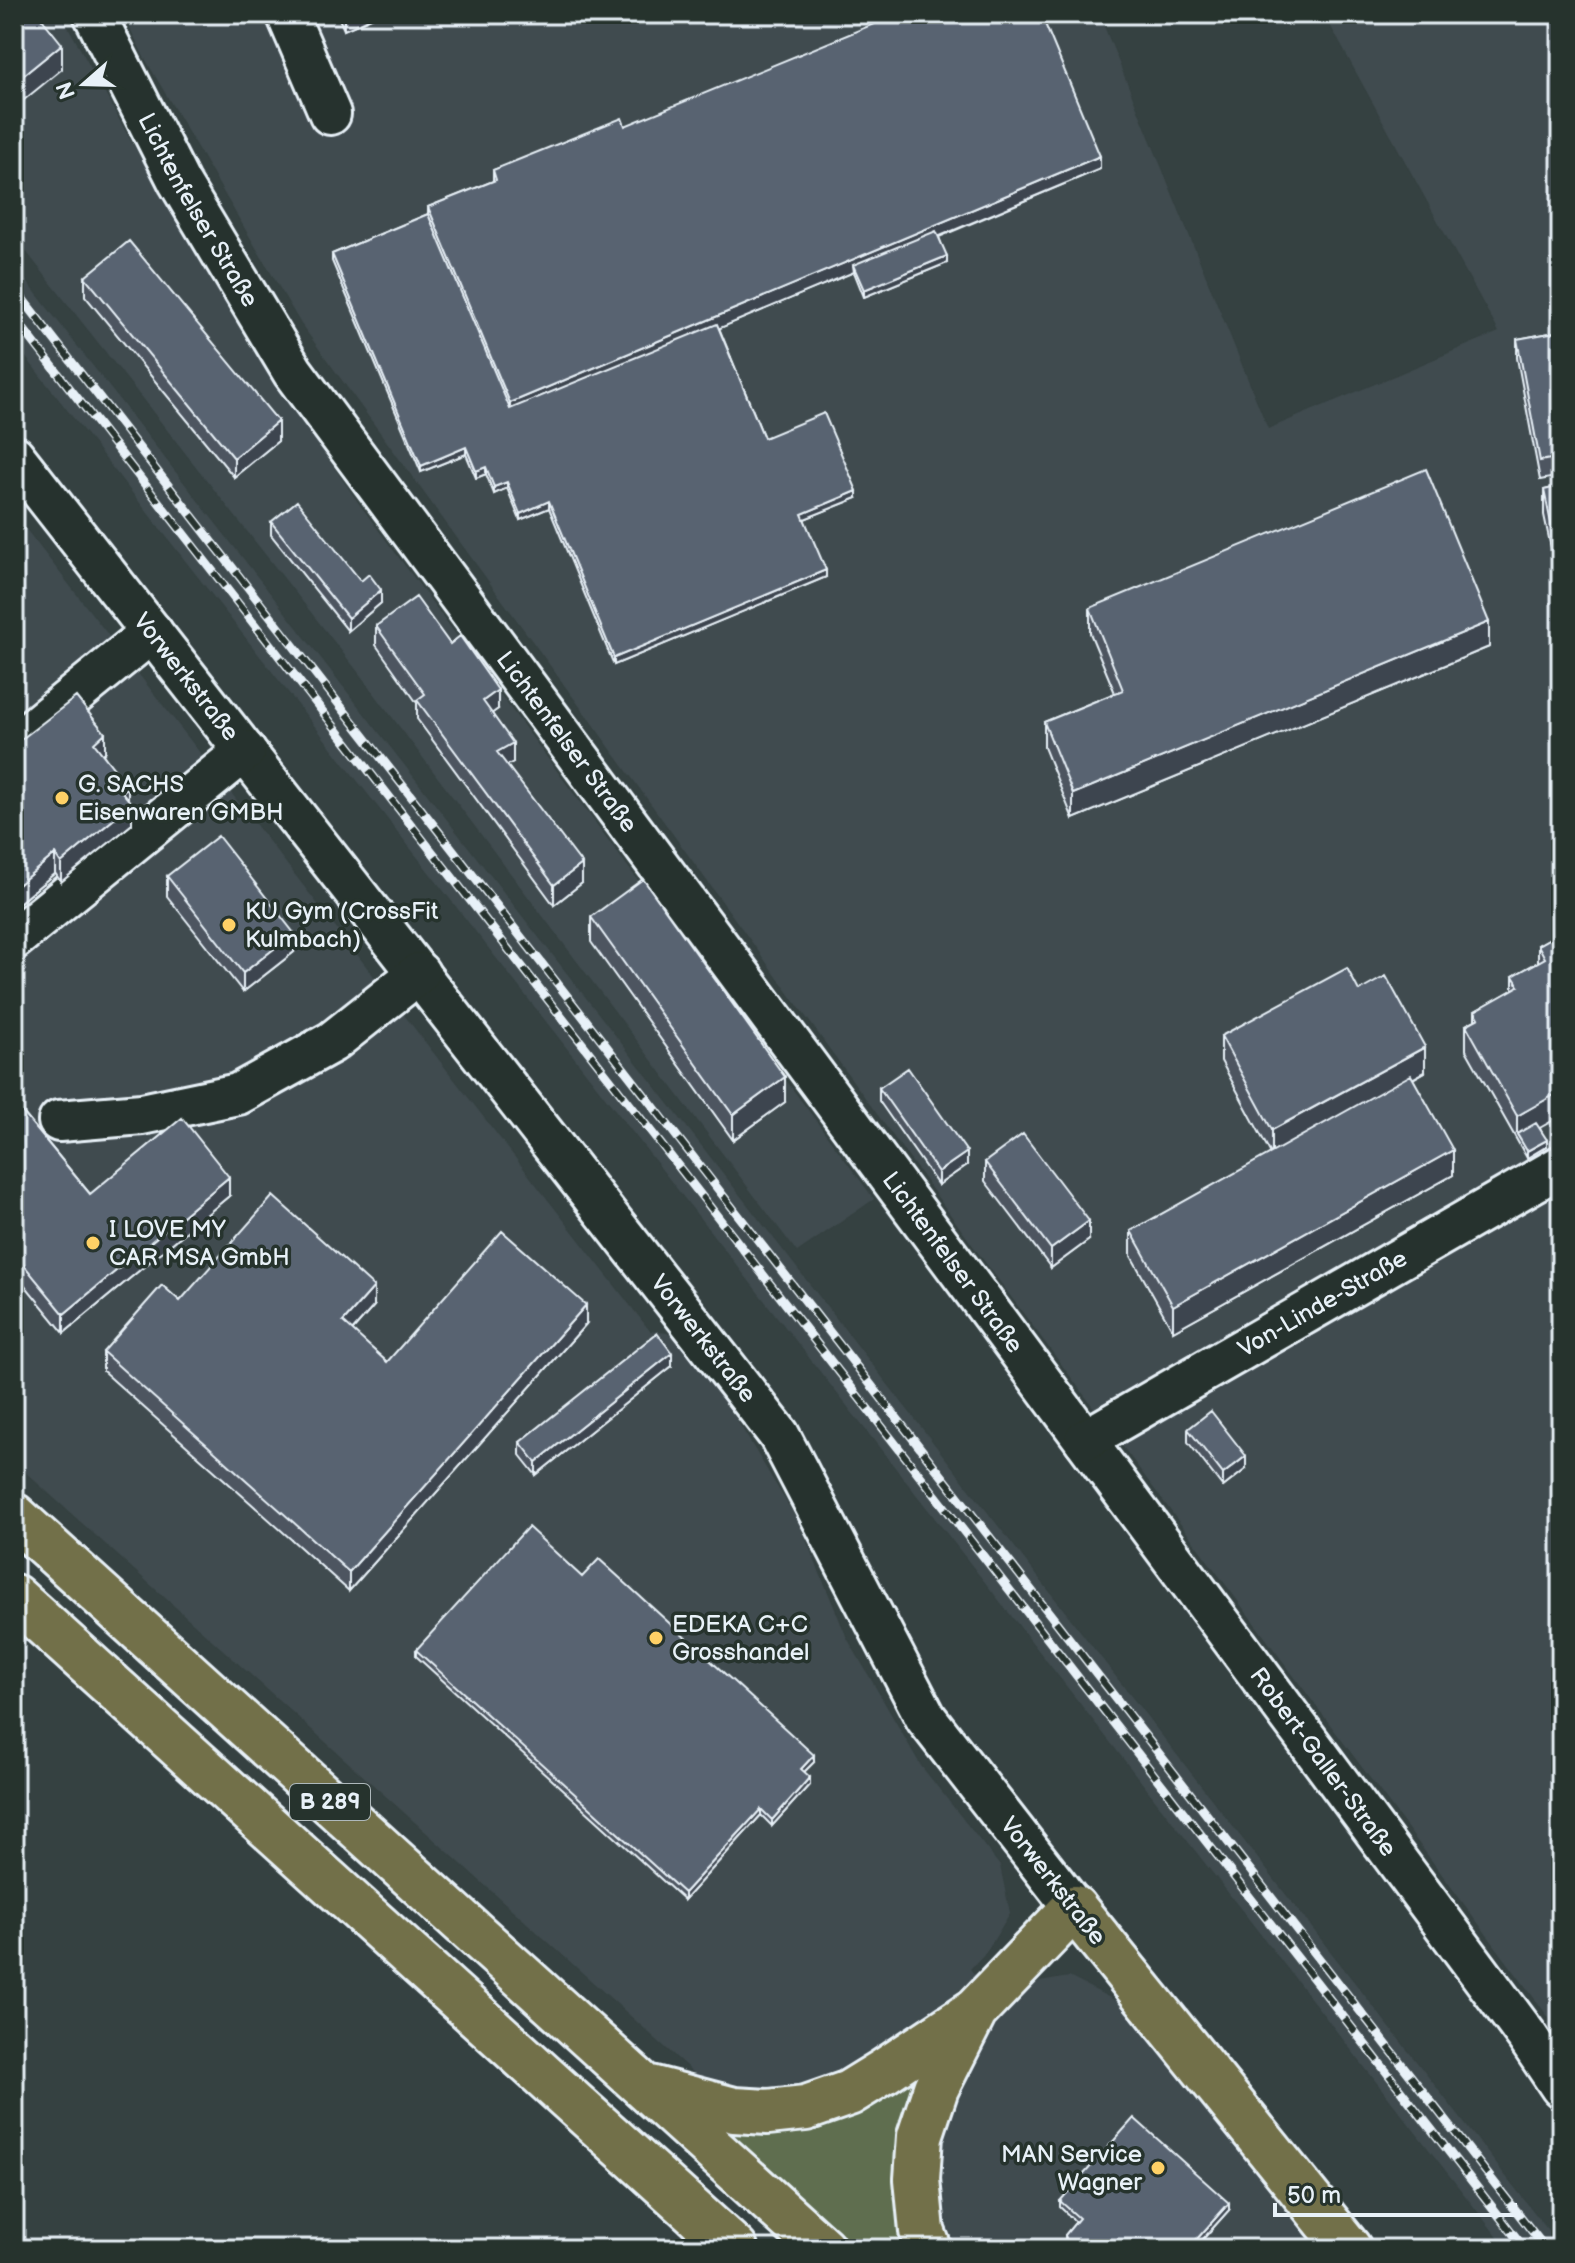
<svg xmlns="http://www.w3.org/2000/svg" width="1575" height="2263" font-family="'Balsamiq Sans',sans-serif">
<style>
.built{fill:#404b4f}
.green{fill:#5f6e50;stroke:#a4b0a4;stroke-width:2}
.lines{fill:none;stroke-linecap:round;stroke-linejoin:round}
.minor-casing{stroke:#e8f1f8;stroke-width:46}
.major-casing{stroke:#e8f1f8;stroke-width:50}
.highway-casing{stroke:#e8f1f8;stroke-width:50}
.minor{stroke:#26332d;stroke-width:40}
.major{stroke:#726f4a;stroke-width:44}
.highway{stroke:#726f4a;stroke-width:44}
.rail-casing{stroke:#e8f1f8;stroke-width:9}
.rail{stroke:#26332d;stroke-width:6;stroke-dasharray:18;stroke-linecap:butt}
.wall{fill:#4d5561;stroke:#e8f1f8;stroke-width:2}
.shaded-wall{fill:#3e454f;stroke:#e8f1f8;stroke-width:2}
.building{fill:#596371;stroke:#e8f1f8;stroke-width:2}
.poi-dot{fill:#ffd166;stroke:#26332d;stroke-width:3}
.labels{text-anchor:middle;dominant-baseline:central;stroke-width:7;stroke-linejoin:round;paint-order:stroke}
.shield{fill:#26332d;stroke:#aeb8bb;stroke-width:2}
.shield-label{font-size:22px;font-weight:bold;fill:#e8f1f8}
.street-label{font-size:24px;fill:#e8f1f8;stroke:#26332d}
.poi-label{font-size:24px;fill:#e8f1f8;stroke:#26332d;text-anchor:start}
</style>
<rect width="100%" height="100%" fill="#354141"/>
<filter id="ink" filterUnits="userSpaceOnUse"><feTurbulence type="fractalNoise" baseFrequency=".0125" numOctaves="2"/><feDisplacementMap in="SourceGraphic" scale="16" xChannelSelector="R" yChannelSelector="G"/><feConvolveMatrix kernelMatrix="1 2 1 2 8 2 1 2 1" color-interpolation-filters="sRGB"/></filter>
<g filter="url(#ink)">
<path class="built" d="M 14,14 L 61,14 L 131,141 L 247,341 L 360,505 L 874,1199 L 797,1252 L 355,668 L 14,236 Z
M 123,14 L 1099,14 L 1268,429 L 1499,332 L 1324,14 L 1561,14 L 1561,2034 L 982,1258 L 301,324 L 144,57 Z
M 14,265 L 1561,2247 L 1561,2249 L 1507,2249 L 14,342 Z
M 14,514 L 650,1331 L 676,1334 L 737,1420 L 799,1523 L 847,1638 L 921,1766 L 1000,1866 L 1010,1913 L 987,1951 L 970,1969 L 976,1976 L 899,2041 L 801,2094 L 739,2095 L 695,2074 L 14,1462 Z
M 1069,1977 L 1122,2004 L 1137,2019 L 1321,2249 L 943,2249 L 933,2146 L 956,2068 L 1018,1992 L 1040,1982 Z"/>
<path class="green" d="M 910,2077 L 917,2080 L 913,2249 L 851,2249 L 720,2128 Z"/>
<g class="lines">
<g class="minor-casing">
<g id="minor">
<path id="s1" d="M 94,14 L 179,182 L 293,372 L 1526,2035 L 1561,2087"/>
<path d="M 287,14 L 330,114"/>
<path id="s2" d="M 14,456 L 779,1435 L 926,1718 L 1074,1908"/>
<path d="M 14,744 L 152,632"/>
<path d="M 14,939 L 245,751"/>
<path d="M 59,1121 L 142,1114 L 238,1094 L 332,1042 L 419,973"/>
<path id="s3" d="M 1085,1440 L 1561,1166"/>
</g>
</g>
<g class="major-casing">
<path id="major" d="M 1074,1908 L 1349,2249"/>
</g>
<g class="highway-casing">
<path id="highway" d="M 14,1516 L 823,2249
M 14,1597 L 735,2249
M 650,2088 L 734,2110 L 768,2112 L 806,2108 L 849,2093 L 883,2072 L 976,2010 L 1074,1908
M 929,2249 L 922,2231 L 917,2179 L 920,2136 L 936,2088 L 973,2015"/>
</g>
<use href="#minor" class="minor"/>
<use href="#major" class="major"/>
<use href="#highway" class="highway"/>
<g class="rail-casing">
<path id="rail" d="M 14,288 L 1546,2249
M 14,317 L 1525,2249"/>
</g>
<use href="#rail" class="rail"/>
</g>
<path class="wall" d="M 337,14 L 380,14 L 344,30 Z
M 625,126 L 1100,169 L 939,237 L 947,263 L 864,297 L 854,272 L 719,328 L 764,438 L 857,498 L 804,519 L 826,577 L 614,665 L 549,508 L 520,520 L 507,488 L 494,494 L 486,474 L 476,478 L 466,454 L 421,472 L 332,261 L 332,254 L 428,214 L 428,207 L 493,181 L 493,170 Z
M 85,277 L 278,441 L 234,477 L 85,296 Z
M 1561,331 L 1561,476 L 1540,480 L 1517,358 L 1517,339 Z
M 1561,486 L 1561,595 L 1544,515 L 1544,490 Z
M 271,522 L 361,581 L 381,603 L 348,631 L 271,535 Z
M 1090,608 L 1489,647 L 1073,819 L 1044,747 L 1044,722 L 1115,693 L 1090,633 Z
M 376,626 L 498,709 L 492,713 L 513,762 L 507,765 L 582,883 L 554,905 L 417,719 L 417,703 L 376,645 Z
M 14,745 L 105,752 L 103,754 L 128,800 L 132,824 L 61,882 L 55,873 L 14,907 Z
M 167,876 L 294,952 L 243,992 L 167,896 Z
M 591,917 L 785,1102 L 733,1140 L 591,942 Z
M 1561,932 L 1540,1128 L 1547,1146 L 1527,1158 L 1466,1050 L 1466,1025 L 1475,1020 L 1475,1011 L 1513,990 L 1513,976 L 1538,962 L 1538,945 Z
M 1359,991 L 1425,1072 L 1413,1079 L 1453,1175 L 1173,1331 L 1131,1256 L 1131,1231 L 1271,1154 L 1221,1061 L 1221,1036 Z
M 879,1088 L 967,1165 L 938,1185 L 879,1101 Z
M 14,1102 L 90,1194 L 229,1196 L 64,1333 L 14,1272 Z
M 985,1162 L 1089,1240 L 1051,1268 L 985,1181 Z
M 180,1301 L 374,1306 L 352,1331 L 387,1362 L 586,1324 L 349,1591 L 103,1371 L 103,1352 Z
M 672,1366 L 536,1475 L 520,1455 L 520,1442 Z
M 1188,1429 L 1246,1469 L 1223,1487 L 1188,1442 Z
M 582,1577 L 814,1762 L 804,1772 L 810,1784 L 772,1826 L 761,1815 L 684,1900 L 416,1656 L 416,1650 Z
M 1060,2201 L 1229,2210 L 1194,2249 L 1069,2249 L 1065,2241 L 1065,2235 L 1076,2222 L 1060,2207 Z"/>
<path class="shaded-wall" d="M 344,14 L 380,14 L 344,30 Z
M 467,14 L 482,14 L 467,21 Z
M 62,44 L 62,69 L 14,108 L 14,83 Z
M 1100,156 L 1100,169 L 856,271 L 853,265 L 854,272 L 510,416 L 510,403 Z
M 947,256 L 947,263 L 864,297 L 864,290 Z
M 278,421 L 278,441 L 234,477 L 234,458 Z
M 466,447 L 466,454 L 421,472 L 421,466 Z
M 486,467 L 486,474 L 476,478 L 476,471 Z
M 507,482 L 507,488 L 494,494 L 494,487 Z
M 857,491 L 857,498 L 802,520 L 802,514 Z
M 549,501 L 549,508 L 520,520 L 520,514 Z
M 826,570 L 826,577 L 614,665 L 614,658 Z
M 381,590 L 381,603 L 348,631 L 348,618 Z
M 1489,622 L 1489,647 L 1073,819 L 1073,794 Z
M 498,690 L 498,709 L 483,720 L 483,701 Z
M 105,733 L 105,752 L 94,762 L 94,743 Z
M 513,743 L 513,762 L 497,771 L 497,752 Z
M 128,787 L 128,806 L 122,792 Z
M 132,804 L 132,824 L 61,882 L 61,863 Z
M 55,854 L 55,873 L 14,907 L 14,888 Z
M 582,864 L 582,883 L 554,905 L 554,885 Z
M 294,933 L 294,952 L 243,992 L 243,973 Z
M 1425,1047 L 1425,1072 L 1272,1155 L 1272,1130 Z
M 785,1077 L 785,1102 L 733,1140 L 733,1115 Z
M 1561,1091 L 1561,1116 L 1520,1139 L 1517,1134 L 1517,1116 Z
M 1547,1140 L 1547,1146 L 1527,1158 L 1527,1151 Z
M 1453,1150 L 1453,1175 L 1173,1331 L 1173,1306 Z
M 967,1152 L 967,1165 L 938,1185 L 938,1172 Z
M 229,1177 L 229,1196 L 64,1333 L 64,1314 Z
M 1089,1221 L 1089,1240 L 1051,1268 L 1051,1249 Z
M 374,1287 L 374,1306 L 343,1341 L 343,1322 Z
M 586,1305 L 586,1324 L 349,1591 L 349,1572 Z
M 672,1353 L 672,1366 L 536,1475 L 536,1462 Z
M 1246,1456 L 1246,1469 L 1223,1487 L 1223,1474 Z
M 814,1755 L 814,1762 L 801,1775 L 801,1769 Z
M 810,1777 L 810,1784 L 772,1826 L 772,1820 Z
M 761,1809 L 761,1815 L 684,1900 L 684,1893 Z
M 1229,2203 L 1229,2210 L 1194,2249 L 1188,2249 Z"/>
<path class="building" d="M 14,14 L 38,14 L 62,44 L 14,83 Z
M 898,14 L 1041,14 L 1100,156 L 510,403 L 428,207 L 496,180 L 493,170 L 622,118 L 625,126 Z
M 428,214 L 510,409 L 717,324 L 764,438 L 824,413 L 857,491 L 802,514 L 826,570 L 614,658 L 549,501 L 520,514 L 507,482 L 494,487 L 486,467 L 476,471 L 466,447 L 421,466 L 332,254 Z
M 936,231 L 947,256 L 864,290 L 853,265 Z
M 129,241 L 278,421 L 234,458 L 85,277 Z
M 1561,331 L 1561,457 L 1540,461 L 1517,339 Z
M 1426,469 L 1489,622 L 1073,794 L 1044,722 L 1123,690 L 1090,608 Z
M 1561,486 L 1561,570 L 1544,490 Z
M 297,501 L 361,581 L 369,574 L 381,590 L 348,618 L 271,522 Z
M 416,597 L 450,644 L 460,636 L 498,690 L 483,701 L 513,743 L 497,752 L 582,864 L 554,885 L 417,700 L 425,694 L 376,626 Z
M 76,697 L 105,733 L 94,743 L 128,787 L 122,792 L 132,804 L 61,863 L 55,854 L 14,888 L 14,745 Z
M 218,836 L 294,933 L 243,973 L 167,876 Z
M 643,879 L 785,1077 L 733,1115 L 591,917 Z
M 1561,932 L 1561,1091 L 1517,1116 L 1466,1025 L 1479,1018 L 1475,1011 L 1519,986 L 1513,976 L 1545,958 L 1538,945 Z
M 1347,968 L 1359,991 L 1386,976 L 1425,1047 L 1272,1130 L 1221,1036 Z
M 908,1068 L 967,1152 L 938,1172 L 879,1088 Z
M 1411,1075 L 1453,1150 L 1173,1306 L 1131,1231 Z
M 14,1102 L 90,1194 L 182,1118 L 229,1177 L 64,1314 L 14,1253 Z
M 1536,1123 L 1547,1140 L 1527,1151 L 1517,1134 Z
M 1023,1134 L 1089,1221 L 1051,1249 L 985,1162 Z
M 273,1196 L 374,1287 L 343,1322 L 387,1362 L 502,1231 L 586,1305 L 349,1572 L 103,1352 L 162,1285 L 180,1301 Z
M 657,1333 L 672,1353 L 536,1462 L 520,1442 Z
M 1211,1411 L 1246,1456 L 1223,1474 L 1188,1429 Z
M 528,1527 L 582,1577 L 599,1559 L 814,1755 L 801,1769 L 810,1777 L 772,1820 L 761,1809 L 684,1893 L 416,1650 Z
M 1134,2118 L 1229,2203 L 1188,2249 L 1076,2249 L 1067,2241 L 1065,2235 L 1079,2218 L 1060,2201 Z"/>
</g>
<g class="poi-dot">
<circle cx="62" cy="798" r="8"/>
<circle cx="229" cy="925" r="8"/>
<circle cx="93" cy="1243" r="8"/>
<circle cx="656" cy="1638" r="8"/>
<circle cx="1158" cy="2168" r="8"/>
</g>
<g class="labels">
<rect class="shield" x="290" y="1784" width="80" height="36" rx="6"/>
<g class="shield-label">
<text x="330" y="1802">B 289</text>
</g>
<g class="street-label">
<text stroke="none"><textPath href="#s1" startOffset="222">Lichtenfelser Straße</textPath></text>
<text stroke="none"><textPath href="#s2" startOffset="280">Vorwerkstraße</textPath></text>
<text stroke="none"><textPath href="#s1" startOffset="870">Lichtenfelser Straße</textPath></text>
<text stroke="none"><textPath href="#s1" startOffset="1518">Lichtenfelser Straße</textPath></text>
<text stroke="none"><textPath href="#s3" startOffset="274">Von-Linde-Straße</textPath></text>
<text stroke="none"><textPath href="#s2" startOffset="1120">Vorwerkstraße</textPath></text>
<text stroke="none"><textPath href="#s1" startOffset="2140">Robert-Galler-Straße</textPath></text>
<text transform="translate(1053 1881) rotate(52)">Vorwerkstraße</text>
</g>
<g class="poi-label">
<text x="78" y="784">G. SACHS<tspan x="78" dy="28">Eisenwaren GMBH</tspan></text>
<text x="245" y="911">KU Gym (CrossFit<tspan x="245" dy="28">Kulmbach)</tspan></text>
<text x="109" y="1229">I LOVE MY<tspan x="109" dy="28">CAR MSA GmbH</tspan></text>
<text x="672" y="1624">EDEKA C+C<tspan x="672" dy="28">Grosshandel</tspan></text>
<text x="1142" y="2154" text-anchor="end">MAN Service<tspan x="1142" dy="28">Wagner</tspan></text>
</g>
</g>
<rect width="1575" height="2263" fill="none" stroke="#26332d" stroke-width="48"/>
<rect x="24" y="24" width="1527" height="2215" fill="none" stroke="#e8f1f8" stroke-width="3" filter="url(#ink)"/>
<g transform="translate(84 84) rotate(250)" stroke="#26332d" stroke-width="6" paint-order="stroke">
<path d="M0-6L14 30L0 20L-14 30Z" fill="#e8f1f8"/>
<text y="-12" font-size="22" font-weight="bold" text-anchor="middle" fill="#e8f1f8">N</text>
</g>
<path d="M1275 2203v12h240v-12" fill="none" stroke="#e8f1f8" stroke-width="4"/>
<text x="1287" y="2203" font-size="24" fill="#e8f1f8" stroke="#26332d" stroke-width="6" paint-order="stroke">50 m</text>
</svg>
